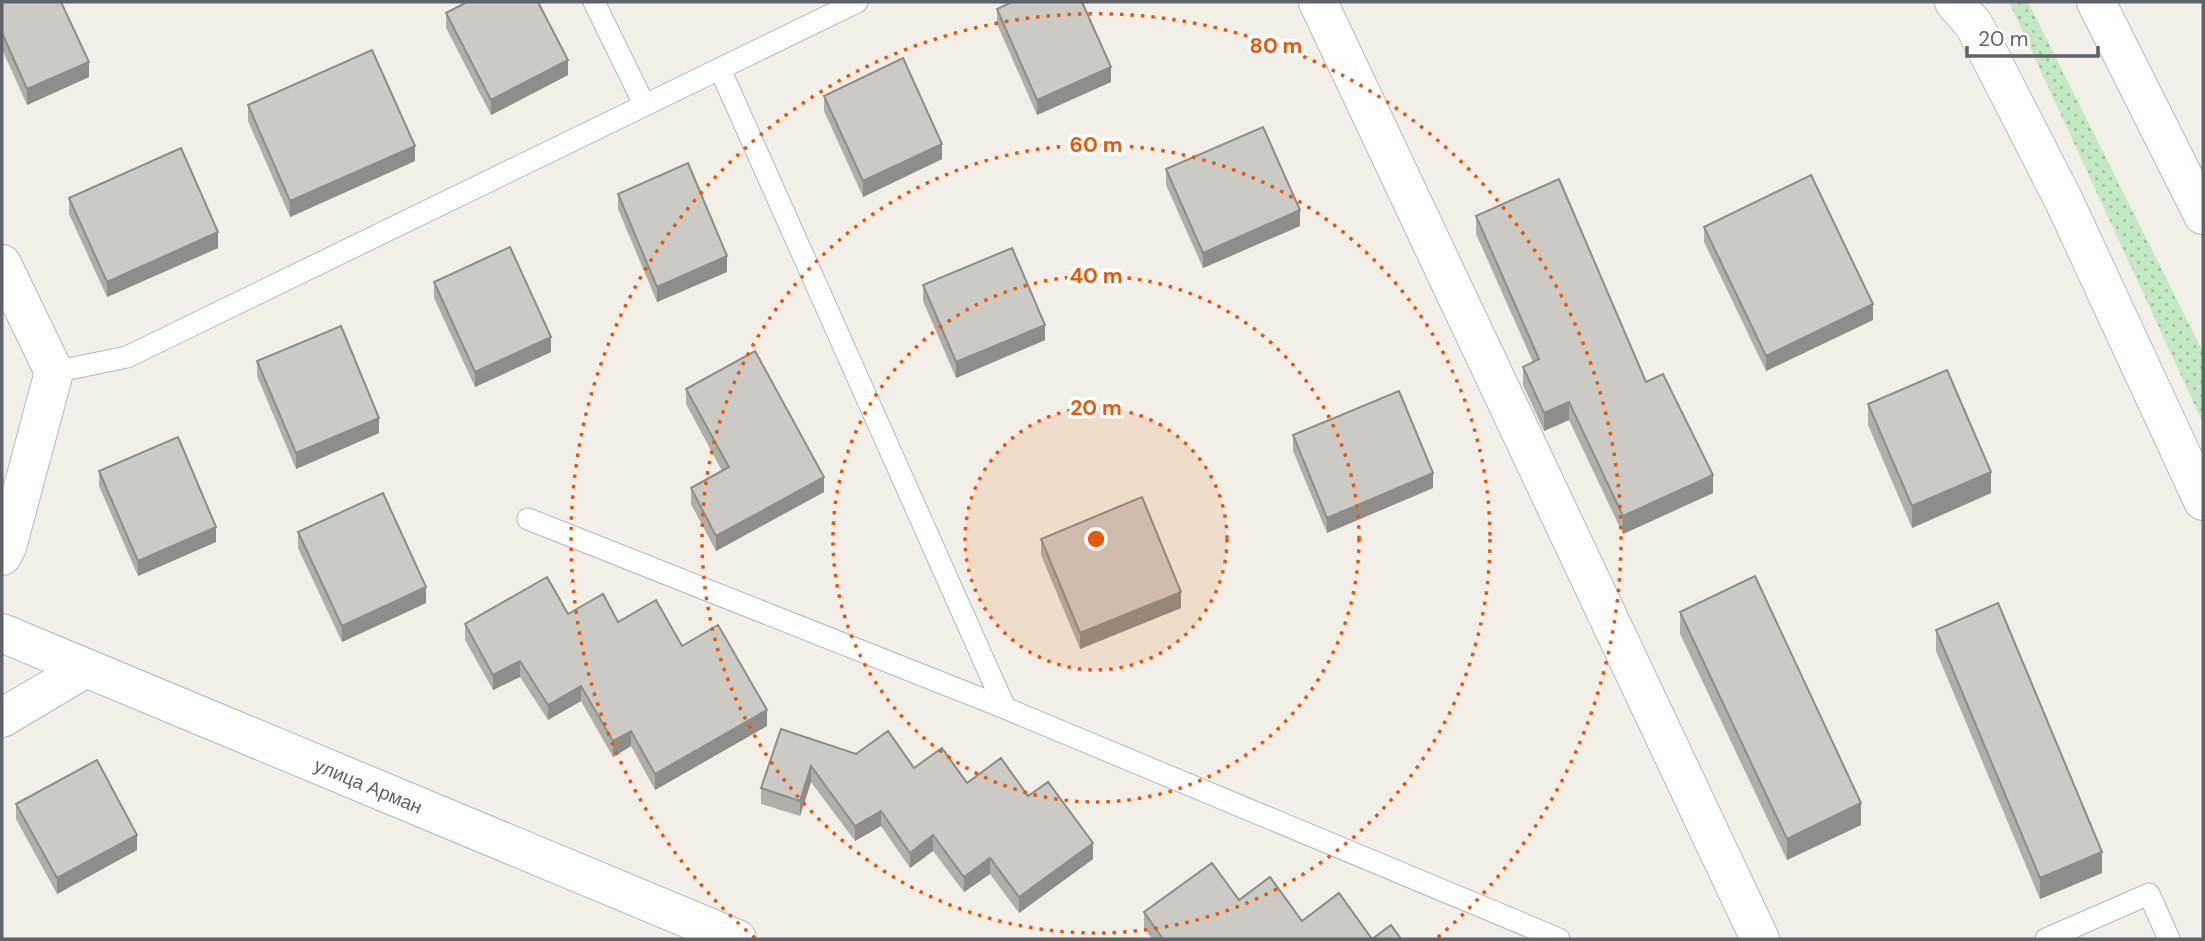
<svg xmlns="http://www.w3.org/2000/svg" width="2205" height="941" font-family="'DM Sans',sans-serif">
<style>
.grass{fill:url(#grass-dots)}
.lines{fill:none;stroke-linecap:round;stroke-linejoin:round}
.service-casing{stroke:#b5b8bc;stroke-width:23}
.minor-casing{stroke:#b5b8bc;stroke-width:40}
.tertiary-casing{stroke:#b5b8bc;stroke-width:40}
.secondary-casing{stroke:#b6babf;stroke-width:40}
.service{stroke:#fff;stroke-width:21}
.minor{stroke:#fff;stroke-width:38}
.tertiary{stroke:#fff;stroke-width:38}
.secondary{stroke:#fff;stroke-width:38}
.wall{fill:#afaea9}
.shaded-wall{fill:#8f8d8a}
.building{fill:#cccac5;stroke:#8f8d8a;stroke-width:2}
.ring{fill:none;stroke:#e8590c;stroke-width:3.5;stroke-dasharray:3.5 7}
.labels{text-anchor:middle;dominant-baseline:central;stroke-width:7;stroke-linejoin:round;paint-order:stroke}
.street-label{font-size:19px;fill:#5f6368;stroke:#fff}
.centre{fill:#e8590c;stroke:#fff;stroke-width:3.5}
.ring-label{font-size:21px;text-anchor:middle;font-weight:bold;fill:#e8590c;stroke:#fff;stroke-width:7;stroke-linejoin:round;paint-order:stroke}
</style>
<defs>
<pattern id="grass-dots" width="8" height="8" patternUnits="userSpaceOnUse" patternTransform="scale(1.75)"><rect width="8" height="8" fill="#c5e8c5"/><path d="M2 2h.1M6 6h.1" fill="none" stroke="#a3c0a4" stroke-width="1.8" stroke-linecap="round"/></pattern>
</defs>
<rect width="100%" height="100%" fill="#f1efe8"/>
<path class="grass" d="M 2009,2 L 2028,2 L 2203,352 L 2203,423 Z"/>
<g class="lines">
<g class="service-casing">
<path id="service" d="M 594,2 L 644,104
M 720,69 L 1005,708
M 54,372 L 127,357 L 857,2
M 528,519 L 1005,708 L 1559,939
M 2046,939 L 2149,894 L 2169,939"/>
</g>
<g class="minor-casing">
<path id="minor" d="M 1318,2 L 1760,939
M 2,264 L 54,372 L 7,547 L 2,556
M 2,718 L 86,668"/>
</g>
<g class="tertiary-casing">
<g id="tertiary">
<path id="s1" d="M 2,633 L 737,939"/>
</g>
</g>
<g class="secondary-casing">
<path id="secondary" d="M 1954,2 L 1974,25 L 2064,201 L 2203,501
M 2096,2 L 2203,215"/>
</g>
<use href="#service" class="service"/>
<use href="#minor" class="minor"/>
<use href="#tertiary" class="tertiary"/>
<use href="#secondary" class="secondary"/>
</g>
<path class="wall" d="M 2,2 L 89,77 L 27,105 L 2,49 Z
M 997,9 L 1111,82 L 1037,115 L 997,24 Z
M 446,13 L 568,75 L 491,115 L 446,28 Z
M 824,96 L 942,159 L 863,197 L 824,111 Z
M 248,105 L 415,161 L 290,217 L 248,121 Z
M 1166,169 L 1300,226 L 1203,268 L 1166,185 Z
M 618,194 L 727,272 L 657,302 L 618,209 Z
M 69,198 L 218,248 L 107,297 L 69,214 Z
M 1476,216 L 1646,382 L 1713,493 L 1623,534 L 1569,420 L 1544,431 L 1523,385 L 1523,367 L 1533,362 L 1476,234 Z
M 1704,227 L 1873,320 L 1766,371 L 1704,242 Z
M 434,282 L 551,352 L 475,387 L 434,298 Z
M 923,285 L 1045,340 L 956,378 L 923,301 Z
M 257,361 L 379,433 L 296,469 L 257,376 Z
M 686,389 L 824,492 L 716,551 L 691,504 L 691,488 L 722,471 L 686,404 Z
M 1868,404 L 1991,493 L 1912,528 L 1868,425 Z
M 1293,435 L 1433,488 L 1327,533 L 1293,451 Z
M 99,471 L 216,542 L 138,576 L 99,486 Z
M 298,532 L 426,603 L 342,642 L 298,548 Z
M 1041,539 L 1181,608 L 1080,649 L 1041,555 Z
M 1680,612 L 1861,825 L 1787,860 L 1680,634 Z
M 568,614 L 682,646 L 767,726 L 655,790 L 631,746 L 613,757 L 581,701 L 548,720 L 520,677 L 493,690 L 465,640 L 465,624 Z
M 1936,630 L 2102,873 L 2040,899 L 1936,651 Z
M 781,729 L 856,754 L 914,768 L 967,783 L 1028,796 L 1093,859 L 1019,913 L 990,874 L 964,892 L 933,851 L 910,868 L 881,826 L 855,841 L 811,782 L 800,816 L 761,804 L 761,788 Z
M 16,804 L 137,850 L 57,894 L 16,819 Z
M 1144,912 L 1302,921 L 1372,939 L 1401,939 L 1152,939 L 1144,928 Z"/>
<path class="shaded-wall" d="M 568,60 L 568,75 L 491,115 L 491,100 Z
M 89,62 L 89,77 L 27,105 L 27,89 Z
M 1111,67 L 1111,82 L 1037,115 L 1037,100 Z
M 942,144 L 942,159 L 863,197 L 863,181 Z
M 415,146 L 415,161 L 290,217 L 290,201 Z
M 1300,210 L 1300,226 L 1203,268 L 1203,253 Z
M 218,232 L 218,248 L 107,297 L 107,282 Z
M 727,256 L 727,272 L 657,302 L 657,287 Z
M 1873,304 L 1873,320 L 1766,371 L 1766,356 Z
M 1045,325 L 1045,340 L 956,378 L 956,362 Z
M 551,337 L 551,352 L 475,387 L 475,372 Z
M 1569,402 L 1569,420 L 1544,431 L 1544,413 Z
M 379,418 L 379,433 L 296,469 L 296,453 Z
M 1991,472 L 1991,493 L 1912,528 L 1912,506 Z
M 1433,473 L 1433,488 L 1327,533 L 1327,518 Z
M 1713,475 L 1713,493 L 1623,534 L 1623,516 Z
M 824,477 L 824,492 L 716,551 L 716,536 Z
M 216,527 L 216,542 L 138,576 L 138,561 Z
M 426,587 L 426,603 L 342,642 L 342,626 Z
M 1181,592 L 1181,608 L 1080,649 L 1080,633 Z
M 520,661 L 520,677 L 493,690 L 493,675 Z
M 581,686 L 581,701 L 548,720 L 548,705 Z
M 767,710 L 767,726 L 655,790 L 655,774 Z
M 631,731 L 631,746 L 613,757 L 613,741 Z
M 811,766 L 811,782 L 800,816 L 800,801 Z
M 1861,803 L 1861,825 L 1787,860 L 1787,839 Z
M 881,811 L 881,826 L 855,841 L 855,826 Z
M 137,835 L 137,850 L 57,894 L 57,878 Z
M 933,835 L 933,851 L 910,868 L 910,853 Z
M 1093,843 L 1093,859 L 1019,913 L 1019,897 Z
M 2102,852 L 2102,873 L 2040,899 L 2040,878 Z
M 990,858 L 990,874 L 964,892 L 964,877 Z"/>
<path class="building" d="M 2,2 L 61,2 L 89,62 L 27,89 L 2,33 Z
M 467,2 L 538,2 L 568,60 L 491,100 L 446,13 Z
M 1012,2 L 1082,2 L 1111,67 L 1037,100 L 997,9 Z
M 372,50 L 415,146 L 290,201 L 248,105 Z
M 903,58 L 942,144 L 863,181 L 824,96 Z
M 1263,127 L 1300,210 L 1203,253 L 1166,169 Z
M 181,148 L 218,232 L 107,282 L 69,198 Z
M 688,163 L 727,256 L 657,287 L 618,194 Z
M 1811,175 L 1873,304 L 1766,356 L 1704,227 Z
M 1559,179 L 1646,382 L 1663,374 L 1713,475 L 1623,516 L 1569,402 L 1544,413 L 1523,367 L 1539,359 L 1476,216 Z
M 510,247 L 551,337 L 475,372 L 434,282 Z
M 1012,248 L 1045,325 L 956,362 L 923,285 Z
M 341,326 L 379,418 L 296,453 L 257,361 Z
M 755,351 L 824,477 L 716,536 L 691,488 L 729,467 L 686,389 Z
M 1947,370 L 1991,472 L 1912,506 L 1868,404 Z
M 1399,391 L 1433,473 L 1327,518 L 1293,435 Z
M 178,437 L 216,527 L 138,561 L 99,471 Z
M 383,493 L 426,587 L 342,626 L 298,532 Z
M 1142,497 L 1181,592 L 1080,633 L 1041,539 Z
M 1755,576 L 1861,803 L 1787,839 L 1680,612 Z
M 547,577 L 568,614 L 603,594 L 618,622 L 656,600 L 682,646 L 718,625 L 767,710 L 655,774 L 631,731 L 613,741 L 581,686 L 548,705 L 520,661 L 493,675 L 465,624 Z
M 1998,603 L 2102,852 L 2040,878 L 1936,630 Z
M 781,729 L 856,754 L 888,731 L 914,768 L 942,748 L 967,783 L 1001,758 L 1028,796 L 1048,782 L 1093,843 L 1019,897 L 990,858 L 964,877 L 933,835 L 910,853 L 881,811 L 855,826 L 811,766 L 800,801 L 761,788 Z
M 97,760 L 137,835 L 57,878 L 16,804 Z
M 1212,863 L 1239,900 L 1270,877 L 1302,921 L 1339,893 L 1372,939 L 1391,925 L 1401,939 L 1163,939 L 1144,912 Z"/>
<circle cx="1096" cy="539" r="131" fill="#e8590c" fill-opacity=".12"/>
<g class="ring">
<circle cx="1096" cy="539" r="131"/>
<circle cx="1096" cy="539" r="263"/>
<circle cx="1096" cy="539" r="394"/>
<path d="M755 938A525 525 0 1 1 1437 938"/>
</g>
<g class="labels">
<g class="street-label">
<text stroke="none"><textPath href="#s1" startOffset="397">улица Арман</textPath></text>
</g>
</g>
<circle cx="1096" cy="539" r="10" class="centre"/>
<g class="ring-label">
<text x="1276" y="53">80 m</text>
<text x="1096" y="152">60 m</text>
<text x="1096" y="283">40 m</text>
<text x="1096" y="415">20 m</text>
</g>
<rect width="2205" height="941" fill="none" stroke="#5f6368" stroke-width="7"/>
<path d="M1967 46v10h131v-10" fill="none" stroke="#5f6368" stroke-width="3.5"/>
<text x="1978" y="46" font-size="21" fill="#5f6368" stroke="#ffffff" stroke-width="5" paint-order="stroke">20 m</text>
</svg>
